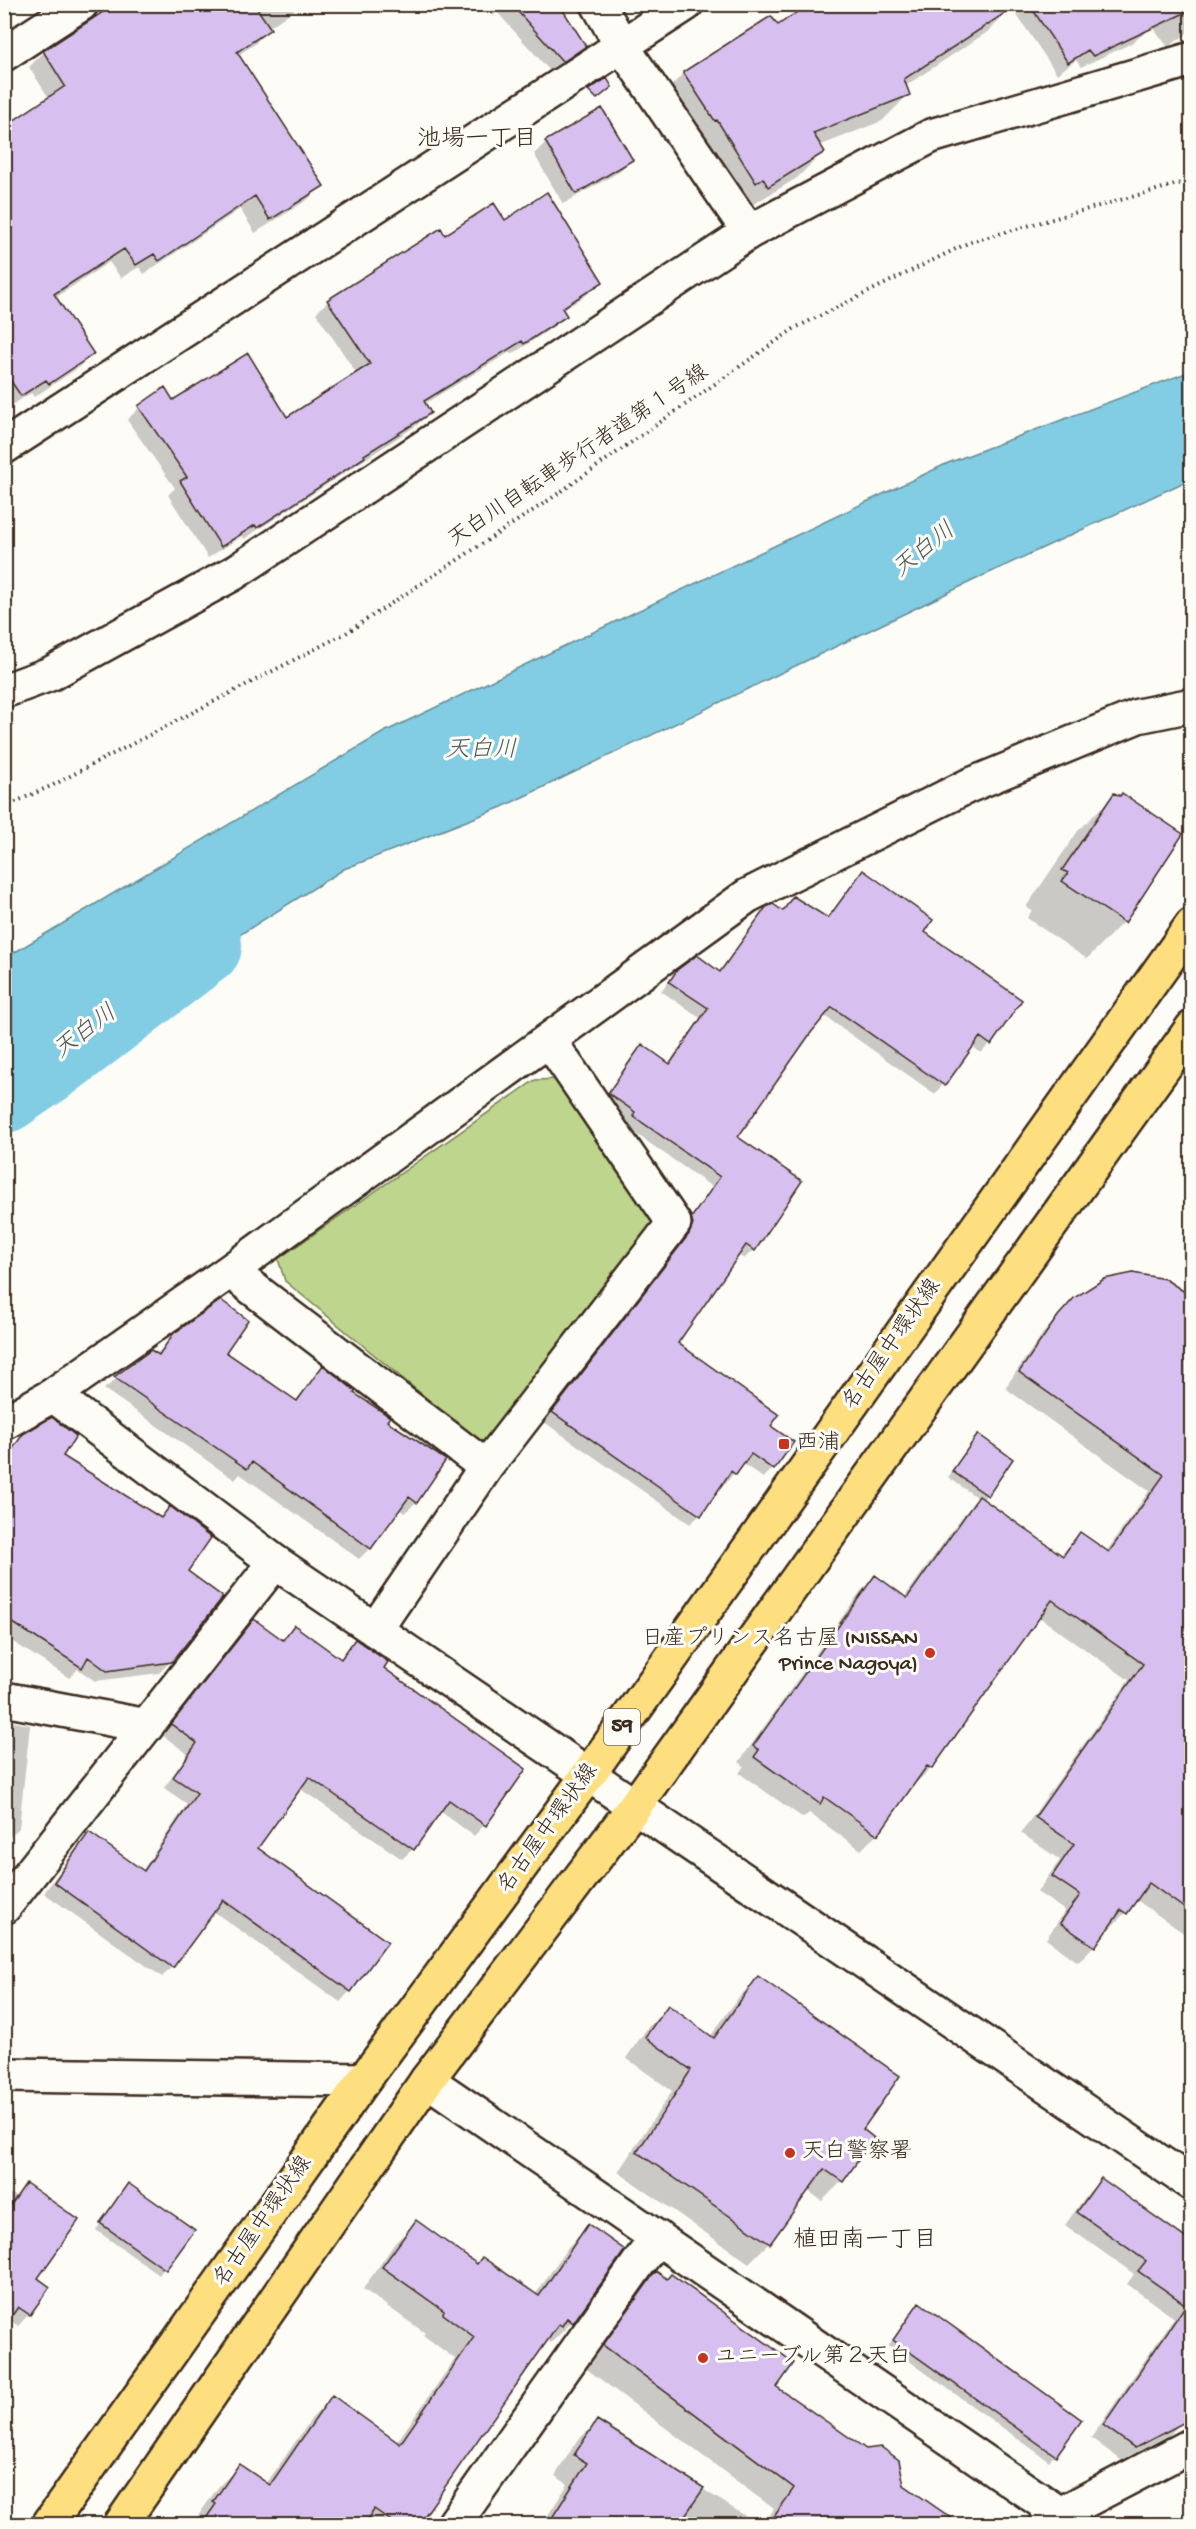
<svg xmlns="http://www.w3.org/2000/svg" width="1196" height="2529" font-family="'Gochi Hand','Klee One',sans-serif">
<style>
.green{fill:#bdd58c;stroke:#7c8055;stroke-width:1.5}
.water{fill:#82cde3;stroke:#668c94;stroke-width:1.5}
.shadow{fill:#0003}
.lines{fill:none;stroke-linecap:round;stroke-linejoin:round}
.river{stroke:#82cde3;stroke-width:78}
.building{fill:#d7bfef;stroke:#3b2a1e;stroke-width:1.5}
.street-casing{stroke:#3b2a1e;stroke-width:38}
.secondary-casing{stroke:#3b2a1e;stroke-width:38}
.primary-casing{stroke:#3b2a1e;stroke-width:38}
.path{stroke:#3b2a1e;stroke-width:4;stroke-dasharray:1.5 4.5;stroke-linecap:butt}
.street{stroke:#fdfcf7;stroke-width:33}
.secondary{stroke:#fdfcf7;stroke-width:33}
.primary{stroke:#fddf80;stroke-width:33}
.poi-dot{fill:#c8321e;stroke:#fdfcf7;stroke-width:2}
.labels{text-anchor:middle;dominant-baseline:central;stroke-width:6;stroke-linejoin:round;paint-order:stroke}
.shield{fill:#fdfcf7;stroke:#75695f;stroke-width:1.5}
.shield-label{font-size:21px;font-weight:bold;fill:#3b2a1e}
.street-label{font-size:22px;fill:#3b2a1e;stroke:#fdfcf7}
.poi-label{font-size:22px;fill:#3b2a1e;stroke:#fdfcf7;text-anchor:start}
.neighbourhood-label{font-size:24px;fill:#3b2a1e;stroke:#fdfcf7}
.water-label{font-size:24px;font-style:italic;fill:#505b59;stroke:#fdfcf7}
</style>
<rect width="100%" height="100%" fill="#fdfcf7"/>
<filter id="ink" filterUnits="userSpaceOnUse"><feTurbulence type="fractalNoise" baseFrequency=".0167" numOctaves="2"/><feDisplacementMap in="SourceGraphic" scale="12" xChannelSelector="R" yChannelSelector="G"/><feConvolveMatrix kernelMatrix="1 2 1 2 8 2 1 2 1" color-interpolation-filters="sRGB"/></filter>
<g filter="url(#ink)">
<path class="green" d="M 560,1079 L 658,1227 L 482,1444 L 285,1281 L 278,1259 L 535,1080 Z"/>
<path class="water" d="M 1191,371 L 1191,479 L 989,573 L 502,807 L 344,869 L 5,1083 L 5,958 L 384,732 L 948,463 Z"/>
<path class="shadow" d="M 119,4 L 303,4 L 268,28 L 255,44 L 238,55 L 322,185 L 307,200 L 255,233 L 240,209 L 144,274 L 139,267 L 121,278 L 109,262 L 55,298 L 92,354 L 78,368 L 34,397 L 31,393 L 6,409 L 4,129 L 49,98 L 29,67 L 44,52 Z
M 481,4 L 557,4 L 584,46 L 573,58 L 551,72 L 497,12 L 493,16 Z
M 811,4 L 1192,4 L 1192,30 L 1168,47 L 1153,27 L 1130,44 L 1081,67 L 1076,60 L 1057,74 L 1012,8 L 989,31 L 905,86 L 908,95 L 882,121 L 819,146 L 823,152 L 797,178 L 742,211 L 658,99 L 684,73 L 778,27 Z
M 546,142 L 631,160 L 619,172 L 563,204 L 534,154 Z
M 504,222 L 601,281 L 589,293 L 562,311 L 565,315 L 553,327 L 511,355 L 510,352 L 424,404 L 429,413 L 417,425 L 244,539 L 242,536 L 208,558 L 168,495 L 175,488 L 127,420 L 139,408 L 164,389 L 173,402 L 286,419 L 357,374 L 316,313 L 328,301 L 445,237 Z
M 1114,795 L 1181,835 L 1123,922 L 1087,959 L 1027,918 L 1032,910 L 1026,907 L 1078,831 Z
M 863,872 L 923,933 L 990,1044 L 981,1053 L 972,1046 L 935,1094 L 823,1015 L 736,1137 L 800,1181 L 753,1250 L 744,1259 L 738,1255 L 676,1344 L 768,1426 L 773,1469 L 763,1478 L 742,1463 L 726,1483 L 723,1481 L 700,1515 L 690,1524 L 544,1422 L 680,1245 L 684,1234 L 683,1229 L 712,1187 L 625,1126 L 627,1122 L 600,1103 L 633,1055 L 642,1046 L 668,1064 L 700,1018 L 661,991 L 678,971 L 718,973 L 758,918 L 767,908 L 781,912 L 794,898 L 827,919 Z
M 1105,1280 L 1165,1281 L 1192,1297 L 1192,1506 L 1189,1510 L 1192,1512 L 1192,1939 L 1135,1899 L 1125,1913 L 1110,1928 L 1108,1927 L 1094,1946 L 1078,1962 L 1046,1939 L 1065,1911 L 1037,1892 L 1060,1860 L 1021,1833 L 1129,1680 L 1039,1617 L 931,1768 L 915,1784 L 913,1782 L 877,1834 L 861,1850 L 809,1813 L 803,1818 L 739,1773 L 744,1766 L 739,1762 L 860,1592 L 875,1577 L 904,1598 L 964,1514 L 979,1499 L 948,1477 L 973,1442 L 987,1495 L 982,1500 L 1060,1556 L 1080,1534 L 1106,1552 L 1149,1491 L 1005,1388 L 1043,1333 L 1059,1316 L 1090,1288 Z
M 174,1335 L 224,1352 L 295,1401 L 323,1367 L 352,1393 L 416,1502 L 405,1513 L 398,1509 L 370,1548 L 359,1559 L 240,1474 L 235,1480 L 104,1389 L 151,1351 L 156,1355 Z
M 24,1435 L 159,1519 L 170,1508 L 186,1571 L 171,1661 L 159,1673 L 95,1681 L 78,1669 L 69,1678 L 4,1636 L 4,1458 Z
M 254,1621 L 281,1641 L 294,1627 L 340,1659 L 355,1641 L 382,1668 L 524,1770 L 484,1825 L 474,1836 L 440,1811 L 413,1849 L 402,1859 L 299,1788 L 256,1849 L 350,1991 L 340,2002 L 213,1911 L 172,1967 L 162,1977 L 44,1893 L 79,1844 L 90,1834 L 142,1871 L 187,1804 L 164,1788 L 188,1754 L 162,1735 Z
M 4,1720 L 30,1725 L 19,1828 L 8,1839 L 4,1837 Z
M 758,1978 L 860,2130 L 842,2181 L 822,2201 L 807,2190 L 769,2243 L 749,2263 L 618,2172 L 672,2091 L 626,2058 L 648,2027 L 668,2007 L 710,2037 L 738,1998 Z
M 1101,2180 L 1192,2244 L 1192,2409 L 1169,2436 L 1121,2460 L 1091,2438 L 1174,2318 L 1127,2284 L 1134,2274 L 1065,2225 L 1088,2193 Z
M 26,2185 L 36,2279 L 29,2314 L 18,2326 L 4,2316 L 4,2191 L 16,2196 Z
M 128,2185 L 193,2230 L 159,2275 L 96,2230 Z
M 416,2222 L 476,2265 L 482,2259 L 535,2295 L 568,2247 L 588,2226 L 572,2322 L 551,2343 L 547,2339 L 545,2341 L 418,2524 L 195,2524 L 193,2523 L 219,2486 L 240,2466 L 266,2484 L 312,2418 L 333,2397 L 396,2443 L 455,2359 L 423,2335 L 425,2333 L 363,2289 L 395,2243 Z
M 656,2273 L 774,2388 L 954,2522 L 952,2524 L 764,2524 L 774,2509 L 584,2367 L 635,2294 Z
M 914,2310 L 1080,2420 L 1049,2461 L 888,2346 Z
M 597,2422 L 758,2524 L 523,2524 L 533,2515 L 543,2523 L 568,2484 L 555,2476 L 576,2442 Z"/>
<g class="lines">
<path class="river" d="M 4,1094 L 55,1059 L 203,946"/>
</g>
<path class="building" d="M 115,4 L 254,4 L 271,29 L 237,52 L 324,186 L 270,220 L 255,196 L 159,261 L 154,254 L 136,265 L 124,249 L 54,294 L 94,354 L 49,384 L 46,380 L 21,396 L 4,371 L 4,127 L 65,86 L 43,51 Z
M 511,4 L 559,4 L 586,46 L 563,62 Z
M 809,4 L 1019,4 L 904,79 L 910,95 L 813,133 L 825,152 L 768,187 L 763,178 L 756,183 L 717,120 L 715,121 L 683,72 L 771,16 L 778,25 Z
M 1029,4 L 1191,4 L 1191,10 L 1093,56 L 1088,50 L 1068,63 Z
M 607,78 L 612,87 L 597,99 L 588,90 Z
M 602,108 L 633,160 L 576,194 L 545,141 Z
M 547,192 L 603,282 L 562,308 L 567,316 L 524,344 L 522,341 L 424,401 L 431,413 L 364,455 L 365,457 L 257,528 L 255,525 L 221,547 L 180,481 L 187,477 L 138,406 L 165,387 L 173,400 L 248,353 L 287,417 L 370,364 L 327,300 L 441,228 L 445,235 L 494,203 L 505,220 Z
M 1114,793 L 1120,796 L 1122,793 L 1183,834 L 1125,923 L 1062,881 L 1068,873 L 1062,870 Z
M 863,870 L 933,920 L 925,932 L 1022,1000 L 991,1045 L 980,1037 L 945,1086 L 832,1007 L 810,1034 L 738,1137 L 802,1181 L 755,1251 L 746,1245 L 678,1343 L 779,1415 L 771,1426 L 794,1442 L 774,1470 L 751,1454 L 736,1475 L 731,1471 L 701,1516 L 552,1412 L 689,1234 L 693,1224 L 691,1218 L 720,1177 L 633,1116 L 635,1112 L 608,1093 L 642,1044 L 670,1064 L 708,1008 L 669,982 L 677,970 L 697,955 L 720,972 L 766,907 L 773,904 L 783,911 L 793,896 L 828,918 Z
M 1133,1273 L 1165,1279 L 1191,1296 L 1191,1913 L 1149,1883 L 1127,1914 L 1121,1910 L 1095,1947 L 1060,1923 L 1080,1895 L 1052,1876 L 1074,1844 L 1035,1817 L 1143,1664 L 1052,1600 L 932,1769 L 927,1766 L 878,1835 L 824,1797 L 820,1804 L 754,1757 L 759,1750 L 753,1746 L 875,1575 L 907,1598 L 979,1496 L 1063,1556 L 1080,1532 L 1109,1552 L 1164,1475 L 1019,1372 L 1058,1316 L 1074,1298 L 1104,1279 Z
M 221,1300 L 248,1320 L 226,1352 L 297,1401 L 323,1365 L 355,1391 L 354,1393 L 390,1417 L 387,1421 L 446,1460 L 417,1503 L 409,1497 L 371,1549 L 252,1462 L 247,1469 L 114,1377 L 151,1350 L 159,1355 L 173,1334 Z
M 52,1417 L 76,1436 L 63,1456 L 161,1518 L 170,1506 L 211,1538 L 188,1571 L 223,1597 L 172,1662 L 107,1671 L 88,1657 L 82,1668 L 4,1617 L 4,1461 L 23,1434 Z
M 978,1434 L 1013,1459 L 988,1496 L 952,1471 Z
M 254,1619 L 283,1640 L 294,1625 L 341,1659 L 355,1639 L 388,1662 L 384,1668 L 526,1769 L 486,1826 L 449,1800 L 414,1850 L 309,1777 L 258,1848 L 388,1942 L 351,1992 L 223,1900 L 173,1968 L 54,1882 L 89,1832 L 144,1871 L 197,1793 L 173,1777 L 197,1743 L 171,1724 Z
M 758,1976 L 900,2076 L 863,2129 L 874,2138 L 843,2182 L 824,2169 L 770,2244 L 637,2152 L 691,2070 L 645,2037 L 668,2005 L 714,2038 Z
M 1101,2178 L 1191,2242 L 1191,2412 L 1183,2423 L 1135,2448 L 1103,2425 L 1186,2305 L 1138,2271 L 1146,2261 L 1077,2212 Z
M 26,2183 L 79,2220 L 38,2278 L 50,2287 L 30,2315 L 18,2307 L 4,2327 L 4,2215 Z
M 128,2183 L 195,2230 L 166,2270 L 100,2223 Z
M 416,2220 L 477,2264 L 482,2257 L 539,2296 L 588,2224 L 625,2250 L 573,2323 L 567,2318 L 562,2326 L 559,2324 L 419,2524 L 396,2524 L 374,2509 L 364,2524 L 202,2524 L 216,2504 L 213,2502 L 239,2464 L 270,2485 L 332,2395 L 400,2444 L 474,2337 L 443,2314 L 444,2311 L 382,2267 Z
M 656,2271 L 667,2279 L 671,2274 L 794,2363 L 777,2387 L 866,2449 L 881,2447 L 899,2460 L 904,2485 L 960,2524 L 769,2524 L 794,2488 L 603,2345 Z
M 919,2302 L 1082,2420 L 1056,2456 L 893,2340 Z
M 597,2420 L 704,2488 L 679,2524 L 548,2524 L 587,2463 L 574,2455 Z"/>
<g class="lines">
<g class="street-casing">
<path id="street" d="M 598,4 L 622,46 L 749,232
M 4,54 L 81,4
M 4,691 L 50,674 L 234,573 L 749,232 L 931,136 L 1192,59
M 230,1271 L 486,1467
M 53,1395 L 275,1562 L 1192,2184
M 4,1423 L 53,1395 L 230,1271 L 747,896 L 968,786 L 1138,716 L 1192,705
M 375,1630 L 486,1467 L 674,1223 L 549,1040
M 4,1699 L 147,1726
M 4,1907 L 275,1562
M 427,2080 L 1060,2514
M 454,2524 L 657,2237
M 1046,2524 L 1060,2514 L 1192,2445"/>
</g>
<g class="secondary-casing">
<path id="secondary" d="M 4,447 L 686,4
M 4,2075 L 364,2080"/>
</g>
<g class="primary-casing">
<path id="primary" d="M 49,2524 L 364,2080 L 588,1775 L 1192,925
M 121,2524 L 427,2080 L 634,1807 L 1192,1028"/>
</g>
<path class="path" d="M 4,807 L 53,785 L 346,633 L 546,502 L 795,328 L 970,242 L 1192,180"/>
<use href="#street" class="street"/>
<use href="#secondary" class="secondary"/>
<use href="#primary" class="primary"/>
</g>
</g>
<g class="poi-dot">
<rect x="778" y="1438" width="12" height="12" rx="3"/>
<circle cx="930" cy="1653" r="6"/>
<circle cx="790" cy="2153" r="6"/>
<circle cx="703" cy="2358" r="6"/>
</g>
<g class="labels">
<rect class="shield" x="604" y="1709" width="36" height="36" rx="4.5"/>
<g class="shield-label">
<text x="622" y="1727">59</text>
</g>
<g class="street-label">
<text transform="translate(579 457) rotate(-34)">天白川自転車歩行者道第１号線</text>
<text transform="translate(893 1345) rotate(-55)">名古屋中環状線</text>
<text transform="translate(549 1829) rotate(-54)">名古屋中環状線</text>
<text transform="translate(264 2222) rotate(-55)">名古屋中環状線</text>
</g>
<g class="poi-label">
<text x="796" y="1444">西浦</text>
<text x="918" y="1640" text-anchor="end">日産プリンス名古屋 (NISSAN<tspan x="918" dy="25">Prince Nagoya)</tspan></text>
<text x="802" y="2153">天白警察署</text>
<text x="715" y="2358">ユニーブル第２天白</text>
</g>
<g class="neighbourhood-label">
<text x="477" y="140">池場一丁目</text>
<text x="865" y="2241">植田南一丁目</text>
</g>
<g class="water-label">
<text transform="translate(925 551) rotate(-39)">天白川</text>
<text x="481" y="751">天白川</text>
<text transform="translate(86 1033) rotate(-37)">天白川</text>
</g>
</g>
<rect width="1196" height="2529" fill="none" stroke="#fdfcf7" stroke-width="24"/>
<rect x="12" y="12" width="1172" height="2505" fill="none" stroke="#3b2a1e" stroke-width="2" filter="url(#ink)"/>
</svg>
